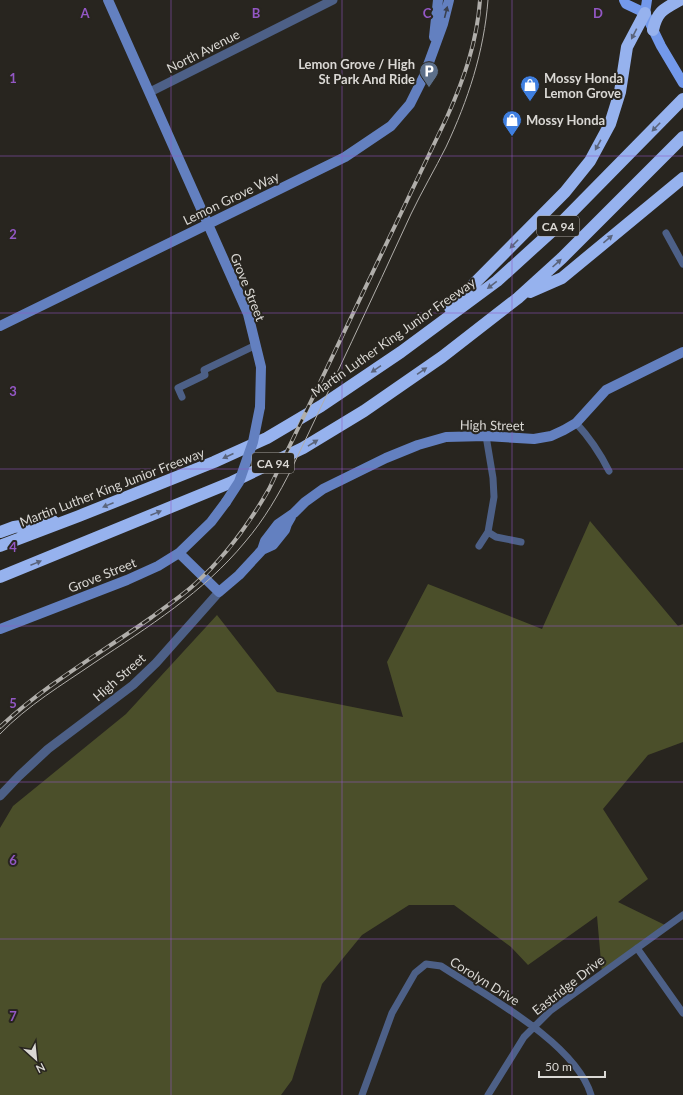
<svg xmlns="http://www.w3.org/2000/svg" width="683" height="1095" font-family="Lato,sans-serif">
<style>
.green{fill:#4b4f2a}
.lines{fill:none;stroke-linecap:round;stroke-linejoin:round}
.minor{stroke:#4d6087;stroke-width:7}
.tertiary{stroke:#4d6087;stroke-width:9}
.secondary{stroke:#6380c0;stroke-width:10}
.primary{stroke:#7399eb;stroke-width:10}
.motorway{stroke:#96b2ee;stroke-width:12}
.tram{stroke:#b0aeaa;stroke-width:1}
.rail-casing{stroke:#b0aeaa;stroke-width:4}
.rail{stroke:#28251f;stroke-width:2.5;stroke-dasharray:8;stroke-linecap:butt}
.secondary-bridge{stroke:#6380c0;stroke-width:10}
.oneway{fill:#3a404f}
.oneway2{fill:#5a647c}
.grid{fill:none;stroke:#9357c4;stroke-width:1;stroke-opacity:0.55}
.labels{text-anchor:middle;dominant-baseline:central;stroke-width:4;stroke-linejoin:round;paint-order:stroke}
.shield{fill:#28251f;stroke:#a5a29e;stroke-width:1}
.shield-label{font-size:12px;font-weight:bold;fill:#dad8d4}
.street-label{font-size:13px;fill:#dad8d4;stroke:#28251f}
.poi-label{font-size:13px;font-weight:bold;fill:#dad8d4;stroke:#28251f;text-anchor:start}
.grid-label{font-size:13px;text-anchor:middle;font-weight:bold;fill:#9357c4;stroke:#28251f;stroke-width:4;stroke-linejoin:round;paint-order:stroke}
</style>
<rect width="100%" height="100%" fill="#28251f"/>
<path class="green" d="M 590,521 L 678,626 L 683,624 L 683,742 L 648,755 L 603,809 L 648,879 L 618,902 L 667,926 L 602,973 L 597,916 L 528,965 L 511,947 L 454,905 L 409,905 L 362,935 L 322,984 L 292,1080 L 281,1095 L 0,1095 L 0,828 L 13,806 L 126,714 L 217,615 L 277,692 L 403,717 L 387,662 L 428,584 L 542,629 Z"/>
<g class="lines">
<path class="minor" d="M 666,233 L 683,264
M 182,397 L 178,388 L 205,375 L 204,370 L 256,345
M 576,423 C 590,438 600,453 609,471
M 488,532 L 496,537 L 521,542
M 479,546 L 488,532 L 494,497 L 493,478 L 486,436
M 637,948 L 683,1013
M 362,1095 L 392,1013 L 415,973 L 426,964 L 441,966 C 485,995 576,1043 591,1095
M 488,1095 L 524,1037 L 550,1011 L 683,915"/>
<path class="tertiary" d="M 150,92 L 333,0
M 0,796 L 19,776 L 48,749 L 133,685 L 156,663 L 219,592"/>
<path class="secondary" d="M 108,0 L 248,314 L 261,367 L 260,407
M 434,37 L 438,0
M 0,326 L 345,157 L 391,126 L 410,104 L 424,76 L 443,24 L 449,0
M 262,550 L 265,541 L 278,524 L 294,513 L 305,502 L 323,489 L 386,458 L 418,445 L 446,437 L 486,436 L 534,439 L 551,436 L 564,430 L 576,423 L 606,390 L 683,352
M 179,553 L 219,592 L 239,575 L 262,550 L 273,545 L 285,530 L 287,524 L 291,517
M 0,629 L 127,580 L 158,566 L 179,553 L 211,522 L 226,502"/>
<path class="primary" d="M 624,0 L 626,4 L 645,13 L 661,46 L 683,83
M 645,13 L 647,0"/>
<path class="motorway" d="M 653,30 C 657,11 664,9 680,0
M 530,292 L 562,278 L 683,178
M 450,308 L 565,192 L 590,161 L 610,124 L 620,92 L 627,47 L 645,13
M 0,532 L 14,527 L 53,521
M 0,546 L 79,516 L 214,462 L 267,438 L 321,406 L 401,352 L 497,281 L 561,223 L 683,99
M 0,577 L 232,482 L 303,448 L 364,411 L 442,357 L 518,298 L 562,258 L 683,137"/>
<path class="tram" d="M 0,734 C 28,705 62,685 94,663 C 148,627 204,592 245,542 C 264,520 279,494 292,468 C 332,384 372,299 411,214 C 422,191 435,169 446,147 C 468,100 484,52 488,0"/>
<g class="rail-casing">
<path id="rail" d="M 0,727 C 46,684 101,653 152,617 C 166,606 182,596 195,584 C 226,556 249,524 269,489 L 447,117 C 464,79 477,42 480,0"/>
</g>
<use href="#rail" class="rail"/>
<path class="secondary-bridge" d="M 226,502 L 239,482 L 253,442 L 260,407"/>
</g>
<defs><path id="oneway-solid" d="M-6-.8H1V-3.2L6.5 0L1 3.2V.8H-6Z"/></defs>
<use class="oneway" href="#oneway-solid" transform="translate(446 12) rotate(-76)"/>
<g class="oneway2">
<use href="#oneway-solid" transform="translate(634 34) rotate(117)"/>
<use href="#oneway-solid" transform="translate(656 127) rotate(134)"/>
<use href="#oneway-solid" transform="translate(598 145) rotate(119)"/>
<use href="#oneway-solid" transform="translate(608 239) rotate(-40)"/>
<use href="#oneway-solid" transform="translate(514 244) rotate(134)"/>
<use href="#oneway-solid" transform="translate(557 263) rotate(-42)"/>
<use href="#oneway-solid" transform="translate(492 285) rotate(143)"/>
<use href="#oneway-solid" transform="translate(376 369) rotate(146)"/>
<use href="#oneway-solid" transform="translate(422 371) rotate(-34)"/>
<use href="#oneway-solid" transform="translate(313 443) rotate(-32)"/>
<use href="#oneway-solid" transform="translate(228 456) rotate(156)"/>
<use href="#oneway-solid" transform="translate(108 505) rotate(158)"/>
<use href="#oneway-solid" transform="translate(156 513) rotate(-22)"/>
<use href="#oneway-solid" transform="translate(36 563) rotate(-22)"/>
</g>
<path class="grid" d="M 171,0 L 171,1095M 342,0 L 342,1095M 512,0 L 512,1095M 0,156 L 683,156M 0,313 L 683,313M 0,469 L 683,469M 0,626 L 683,626M 0,782 L 683,782M 0,939 L 683,939"/>
<defs>
<g id="parking-pin" transform="scale(1)"><path d="M0 17L-7.5 6A9.5 9.5 0 1 1 7.5 6Z" fill="#5c6f8a" stroke="#28251f"/><path d="M-3.5-5.5H1a3.5 3.5 0 0 1 0 7H-1V5.5H-3.5ZM-1-3.4V-.6H.8a1.4 1.4 0 0 0 0-2.8Z" fill="#fff"/></g>
<g id="shop-pin" transform="scale(1)"><path d="M0 17L-7.5 6A9.5 9.5 0 1 1 7.5 6Z" fill="#3f7fe0" stroke="#28251f"/><path d="M-5-2.5h2.3a2.7 3.5 0 0 1 5.4 0H5L5.5 6h-11ZM-1.5-2.5h3a1.5 2.3 0 0 0-3 0Z" fill="#fff"/></g>
</defs>
<g fill-rule="evenodd">
<use href="#parking-pin" x="429" y="71"/>
<use href="#shop-pin" x="530" y="85"/>
<use href="#shop-pin" x="512" y="120"/>
</g>
<g class="labels">
<g class="shield">
<rect x="537" y="216" width="42" height="20" rx="3"/>
<rect x="252" y="453" width="42" height="20" rx="3"/>
</g>
<g class="shield-label">
<text x="558" y="226">CA 94</text>
<text x="273" y="463">CA 94</text>
</g>
<g class="street-label">
<text transform="translate(203 51) rotate(-27)">North Avenue</text>
<text transform="translate(231 198) rotate(-26)">Lemon Grove Way</text>
<text transform="translate(248 287) rotate(68)">Grove Street</text>
<text transform="translate(393 337) rotate(-35)">Martin Luther King Junior Freeway</text>
<text transform="translate(492 425) rotate(1)">High Street</text>
<text transform="translate(112 487) rotate(-21)">Martin Luther King Junior Freeway</text>
<text transform="translate(102 575) rotate(-22)">Grove Street</text>
<text transform="translate(119 677) rotate(-41)">High Street</text>
<text transform="translate(485 981) rotate(32)">Corolyn Drive</text>
<text transform="translate(568 985) rotate(-38)">Eastridge Drive</text>
</g>
<g class="poi-label">
<text x="415" y="64" text-anchor="end">Lemon Grove / High<tspan x="415" dy="15">St Park And Ride</tspan></text>
<text x="544" y="78">Mossy Honda<tspan x="544" dy="15">Lemon Grove</tspan></text>
<text x="526" y="120">Mossy Honda</text>
</g>
</g>
<g class="grid-label">
<text x="85" y="18">A</text>
<text x="256" y="18">B</text>
<text x="427" y="18">C</text>
<text x="598" y="18">D</text>
<text x="13" y="83">1</text>
<text x="13" y="239">2</text>
<text x="13" y="396">3</text>
<text x="13" y="552">4</text>
<text x="13" y="708">5</text>
<text x="13" y="865">6</text>
<text x="13" y="1021">7</text>
</g>
<g transform="translate(36 1059) rotate(153)" stroke="#28251f" stroke-width="3" paint-order="stroke">
<path d="M0-3L7 15L0 10L-7 15Z" fill="#dad8d4"/>
<text y="-6" font-size="11" font-weight="bold" text-anchor="middle" fill="#dad8d4">N</text>
</g>
<path d="M539 1071v6h66v-6" fill="none" stroke="#dad8d4" stroke-width="2"/>
<text x="545" y="1071" font-size="12" fill="#dad8d4" stroke="#28251f" stroke-width="3" paint-order="stroke">50 m</text>
</svg>
